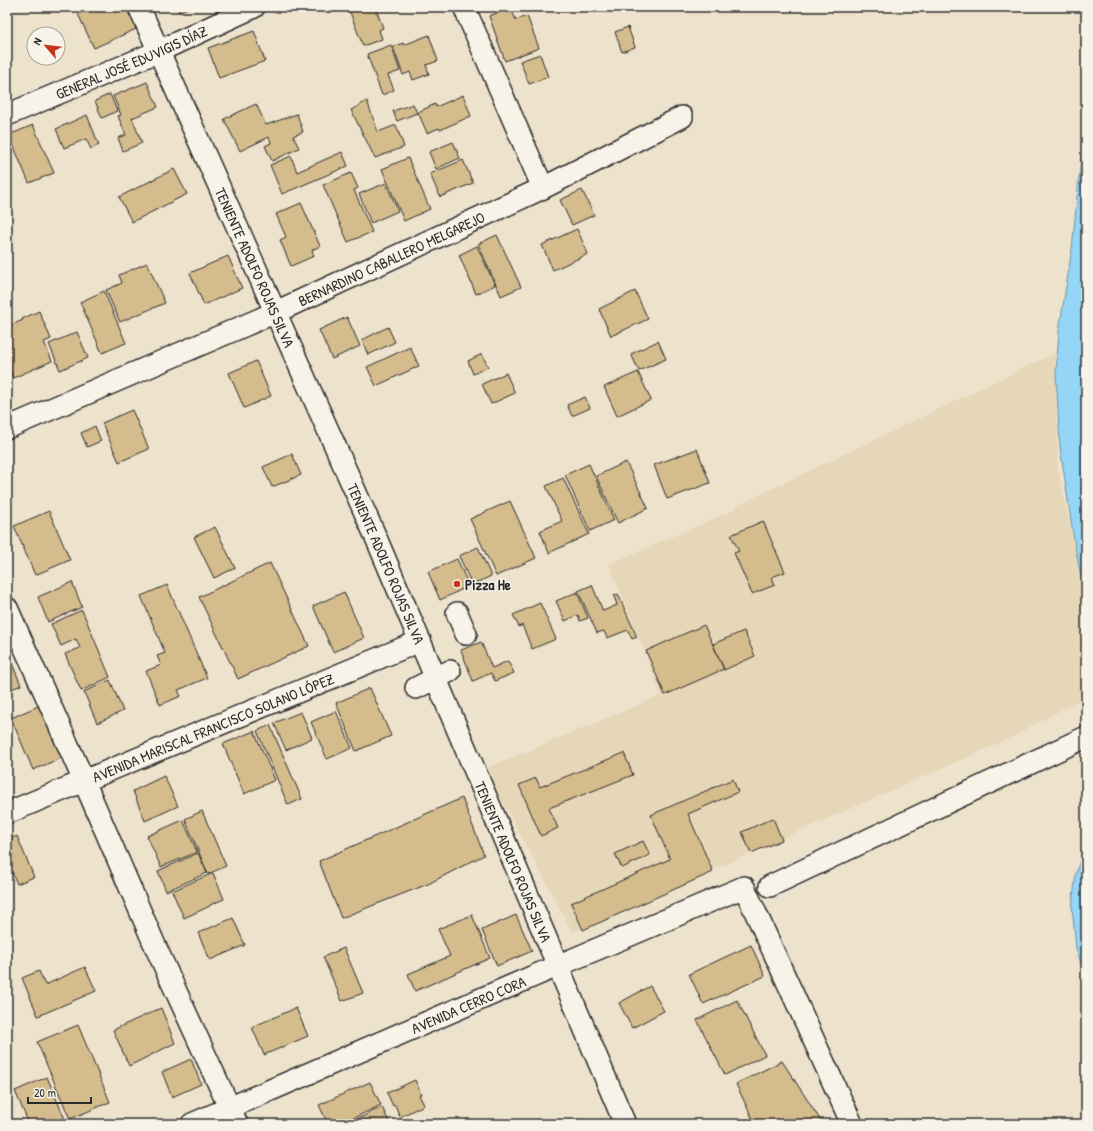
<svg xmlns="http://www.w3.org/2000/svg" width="1093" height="1131" font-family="'Patrick Hand',sans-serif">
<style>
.built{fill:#e6d7b9}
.water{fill:#95d6f7;stroke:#6b92a5}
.building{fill:#d5bc8c;stroke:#2b2b2b}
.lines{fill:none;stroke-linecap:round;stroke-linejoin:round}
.street-casing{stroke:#2b2b2b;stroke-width:24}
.street{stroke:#f7f3e8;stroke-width:21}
.poi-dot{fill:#c8321e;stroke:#f7f3e8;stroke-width:1.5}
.labels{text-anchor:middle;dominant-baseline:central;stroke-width:3;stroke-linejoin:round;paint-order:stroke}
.street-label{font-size:15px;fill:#2b2b2b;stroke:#f7f3e8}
.poi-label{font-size:15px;font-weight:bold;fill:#2b2b2b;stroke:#f7f3e8;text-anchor:start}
</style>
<rect width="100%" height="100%" fill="#ede2cc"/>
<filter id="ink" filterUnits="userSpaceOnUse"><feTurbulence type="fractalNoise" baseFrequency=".025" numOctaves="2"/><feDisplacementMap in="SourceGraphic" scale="8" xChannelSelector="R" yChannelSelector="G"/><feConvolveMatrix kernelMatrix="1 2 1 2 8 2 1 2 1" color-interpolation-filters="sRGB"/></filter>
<g filter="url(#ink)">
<path class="built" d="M 1055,353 L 1058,468 L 1086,602 L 1086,696 L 1006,740 L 795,833 L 573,933 L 485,769 L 662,695 L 609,564 L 734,510 L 736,506 Z"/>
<path class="water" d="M 1086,7 L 1086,603 L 1074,540 L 1060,447 L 1056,374 L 1059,331 L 1072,249 L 1081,158 L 1084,116 Z
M 1086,842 L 1086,978 L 1076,948 L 1072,907 L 1076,873 Z"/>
<path class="building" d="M 92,7 L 126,7 L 136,29 L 94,48 L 78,14 Z
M 177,7 L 189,7 L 179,12 Z
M 348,7 L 375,7 L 383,28 L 379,30 L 382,39 L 363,46 Z
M 511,8 L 516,20 L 527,16 L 539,48 L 505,61 L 489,16 Z
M 628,27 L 635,47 L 622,52 L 615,32 Z
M 254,31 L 265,61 L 219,78 L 208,48 Z
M 429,35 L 438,61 L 426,65 L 429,74 L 413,80 L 410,72 L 403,75 L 393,47 L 403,43 L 404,45 Z
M 391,45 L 400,71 L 388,75 L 394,90 L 382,95 L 367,54 Z
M 540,54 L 548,77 L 529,84 L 520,61 Z
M 147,82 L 158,107 L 132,118 L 142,143 L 123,151 L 118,138 L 126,135 L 118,116 L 121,115 L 113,96 Z
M 110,94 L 117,111 L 102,118 L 95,101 Z
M 463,95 L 471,116 L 440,130 L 439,128 L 427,133 L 418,112 L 435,104 L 436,107 Z
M 367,101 L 378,132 L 396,125 L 404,147 L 375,158 L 351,110 Z
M 256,104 L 266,125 L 297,114 L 303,132 L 293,136 L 299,148 L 272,161 L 265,146 L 271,143 L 269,137 L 240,151 L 224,119 Z
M 413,104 L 417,113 L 397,121 L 393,111 Z
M 87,115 L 99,145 L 91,149 L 86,139 L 64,148 L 56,129 Z
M 33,125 L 54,173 L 29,183 L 9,135 Z
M 453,142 L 460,158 L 436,169 L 429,152 Z
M 342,152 L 348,166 L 282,194 L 270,165 L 291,156 L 297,172 Z
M 408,158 L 430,209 L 404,221 L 382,169 Z
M 463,160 L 473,183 L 440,197 L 430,174 Z
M 174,169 L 187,194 L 132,222 L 119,197 Z
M 351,173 L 358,188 L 354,190 L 372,232 L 348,242 L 323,185 Z
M 386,183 L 398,211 L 371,223 L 359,194 Z
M 582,190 L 594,215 L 572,225 L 560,200 Z
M 301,203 L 320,246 L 312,250 L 314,256 L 291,266 L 280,240 L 286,237 L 276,214 Z
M 577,229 L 588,254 L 553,270 L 542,245 Z
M 497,235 L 521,287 L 501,296 L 478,244 Z
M 477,246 L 495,285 L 476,294 L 459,255 Z
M 228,256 L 242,288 L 204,305 L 190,273 Z
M 147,263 L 165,303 L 120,322 L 106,290 L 122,283 L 119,275 Z
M 104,291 L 126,343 L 102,353 L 80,302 Z
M 635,291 L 648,319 L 611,336 L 599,309 Z
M 39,311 L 51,339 L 44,342 L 52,361 L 13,378 L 7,363 L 7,327 L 23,320 L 22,319 Z
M 347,317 L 360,346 L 332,359 L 319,330 Z
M 388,327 L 395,342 L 368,355 L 362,340 Z
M 77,332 L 88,358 L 60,370 L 49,344 Z
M 658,341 L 666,359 L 639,371 L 631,354 Z
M 410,347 L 419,366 L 376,386 L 367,367 Z
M 482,354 L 488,367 L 473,374 L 468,361 Z
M 256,361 L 271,396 L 244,408 L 229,373 Z
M 638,372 L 651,400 L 617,416 L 604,387 Z
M 506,373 L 515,393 L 491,404 L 482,384 Z
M 585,397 L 590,408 L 572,416 L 567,405 Z
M 132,410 L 149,449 L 119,462 L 102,423 Z
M 95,426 L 101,441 L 87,447 L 81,433 Z
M 697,449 L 710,483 L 667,499 L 654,465 Z
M 292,454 L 301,475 L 272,487 L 263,467 Z
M 626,462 L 648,508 L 618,523 L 596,476 Z
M 589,464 L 614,520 L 590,531 L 565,475 Z
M 563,478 L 589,534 L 549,553 L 540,531 L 562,521 L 546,486 Z
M 510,501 L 536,558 L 496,576 L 470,519 Z
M 49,511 L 70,560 L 35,575 L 14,526 Z
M 763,521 L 785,572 L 772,577 L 775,585 L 752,594 L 734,553 L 739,551 L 731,535 Z
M 215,527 L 235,568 L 214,578 L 194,537 Z
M 478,547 L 491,576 L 472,585 L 459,556 Z
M 457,559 L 469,586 L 440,600 L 428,572 Z
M 270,563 L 309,646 L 238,679 L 199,597 Z
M 72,582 L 82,607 L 48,622 L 38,597 Z
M 167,585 L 207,678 L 178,690 L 181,696 L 160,705 L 146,671 L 161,665 L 157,656 L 165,653 L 141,596 Z
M 592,585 L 603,611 L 617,605 L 614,596 L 618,594 L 637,637 L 632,639 L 628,630 L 607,638 L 604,631 L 597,633 L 578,591 Z
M 344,592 L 364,638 L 333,652 L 313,606 Z
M 577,592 L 588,618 L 580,621 L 578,615 L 565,621 L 556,601 Z
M 540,603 L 556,639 L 532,649 L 522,625 L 519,627 L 513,615 Z
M 82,610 L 110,677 L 81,691 L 65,654 L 80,648 L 76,639 L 61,646 L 51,624 Z
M 704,625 L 724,669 L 665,695 L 646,651 Z
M 744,631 L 755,656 L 724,670 L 713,644 Z
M 481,642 L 492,668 L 508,661 L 514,673 L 495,681 L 491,673 L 473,681 L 461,650 Z
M 9,656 L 21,685 L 7,691 L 7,657 Z
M 110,680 L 123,711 L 97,723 L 84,692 Z
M 370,688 L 391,736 L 356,751 L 336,703 Z
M 45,703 L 68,755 L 33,770 L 11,718 Z
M 336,711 L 352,748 L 327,759 L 311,722 Z
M 301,712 L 312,738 L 286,750 L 274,723 Z
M 270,725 L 302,799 L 288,805 L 257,731 Z
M 254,731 L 275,780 L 244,794 L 223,744 Z
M 624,753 L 633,775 L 549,808 L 558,828 L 541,836 L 519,785 L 536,778 L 540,787 Z
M 164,776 L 178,806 L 145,821 L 133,791 Z
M 733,779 L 738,792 L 688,814 L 713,872 L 583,930 L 571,903 L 670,859 L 651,815 Z
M 462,798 L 484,855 L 428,884 L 341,918 L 319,861 Z
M 202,811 L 226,866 L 208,874 L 185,819 Z
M 773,818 L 782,840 L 751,853 L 742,832 Z
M 183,820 L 197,852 L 161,867 L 147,836 Z
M 17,836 L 34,877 L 17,884 L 12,872 L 7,874 L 7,840 Z
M 643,841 L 650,855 L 622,868 L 615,854 Z
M 198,853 L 207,873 L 166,891 L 158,871 Z
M 213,873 L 224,899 L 210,905 L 210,906 L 184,918 L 172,891 Z
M 472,915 L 490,958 L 415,991 L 408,974 L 450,956 L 438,929 Z
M 516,915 L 532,951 L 497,966 L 482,930 Z
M 233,918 L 245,945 L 210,960 L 198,933 Z
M 751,945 L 765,976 L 703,1004 L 689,974 Z
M 344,948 L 363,993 L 342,1001 L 323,957 Z
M 85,967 L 96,991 L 38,1016 L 22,978 L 39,971 L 45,985 Z
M 650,986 L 664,1011 L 632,1028 L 619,1003 Z
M 737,1000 L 765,1055 L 725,1075 L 697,1020 Z
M 161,1008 L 175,1043 L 129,1066 L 113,1030 Z
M 296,1008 L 308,1036 L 264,1055 L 252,1027 Z
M 78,1025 L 110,1102 L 70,1119 L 37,1042 Z
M 191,1059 L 201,1084 L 172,1097 L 162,1072 Z
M 782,1061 L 823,1124 L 755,1124 L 736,1084 Z
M 47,1077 L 67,1124 L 29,1124 L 15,1091 Z
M 415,1080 L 421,1094 L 419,1095 L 424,1105 L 400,1117 L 395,1105 L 393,1106 L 387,1093 Z
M 370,1082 L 381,1105 L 341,1124 L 328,1124 L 319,1105 Z
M 382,1107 L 390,1124 L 347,1124 Z
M 580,1119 L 582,1124 L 567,1124 Z"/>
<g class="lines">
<g class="street-casing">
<g id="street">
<path id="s1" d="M 139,7 L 374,533 L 625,1124"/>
<path d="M 464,7 L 543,188"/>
<path id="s2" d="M 7,115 L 159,51 L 254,7"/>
<path id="s3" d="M 7,428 L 276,312 L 543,188 L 682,117"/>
<path d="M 7,608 L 84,781 L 157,950 L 237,1124"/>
<path d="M 457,613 L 466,634"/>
<path d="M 416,688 L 450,671"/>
<path id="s4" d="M 7,813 L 420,641"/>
<path d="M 770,886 L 1086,737"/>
<path id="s5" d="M 192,1124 L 557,966 L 744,887 L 852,1124"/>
</g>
</g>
<use href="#street" class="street"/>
</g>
</g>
<circle class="poi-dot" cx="457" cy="584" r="4"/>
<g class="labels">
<g class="street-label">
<text stroke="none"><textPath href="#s2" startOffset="135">GENERAL JOSÉ EDUVIGIS DÍAZ</textPath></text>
<text stroke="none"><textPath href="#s3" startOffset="420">BERNARDINO CABALLERO MELGAREJO</textPath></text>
<text stroke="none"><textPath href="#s1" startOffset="285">TENIENTE ADOLFO ROJAS SILVA</textPath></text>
<text stroke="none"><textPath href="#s1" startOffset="609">TENIENTE ADOLFO ROJAS SILVA</textPath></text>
<text stroke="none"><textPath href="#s4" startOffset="223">AVENIDA MARISCAL FRANCISCO SOLANO LÓPEZ</textPath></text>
<text stroke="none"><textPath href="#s1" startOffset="933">TENIENTE ADOLFO ROJAS SILVA</textPath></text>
<text stroke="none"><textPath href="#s5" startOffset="301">AVENIDA CERRO CORA</textPath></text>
</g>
<g class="poi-label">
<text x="465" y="584">Pizza He</text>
</g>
</g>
<rect width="1093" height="1131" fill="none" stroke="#f7f3e8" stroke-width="24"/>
<rect x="12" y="12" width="1069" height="1107" fill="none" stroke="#2b2b2b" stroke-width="1.5" filter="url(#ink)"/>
<g transform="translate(46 46) rotate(298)"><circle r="19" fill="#f7f3e8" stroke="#a5a39c"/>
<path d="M0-3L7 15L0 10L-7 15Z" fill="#c8321e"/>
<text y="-6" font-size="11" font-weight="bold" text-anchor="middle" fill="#2b2b2b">N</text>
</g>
<path d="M28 1097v6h63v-6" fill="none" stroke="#2b2b2b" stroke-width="2"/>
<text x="34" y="1097" font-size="12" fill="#2b2b2b" stroke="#f7f3e8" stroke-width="3" paint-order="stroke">20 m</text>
</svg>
